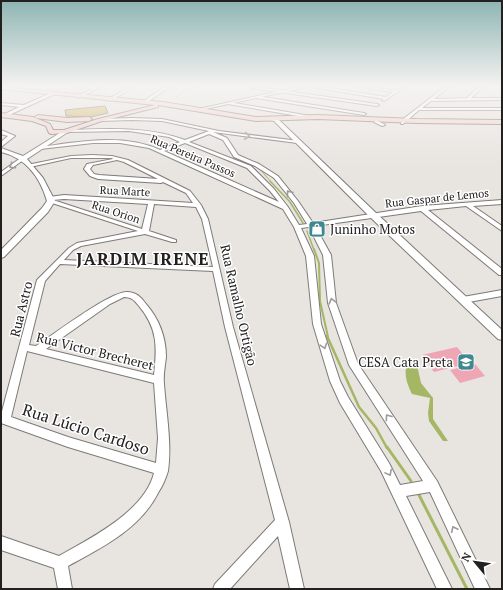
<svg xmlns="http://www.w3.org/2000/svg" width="503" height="590" font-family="'PT Serif',serif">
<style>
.green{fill:#eea6b5}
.water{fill:#a5b764}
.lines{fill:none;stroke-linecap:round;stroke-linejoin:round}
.stream-far4{stroke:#a5b764;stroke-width:1}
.stream-far3{stroke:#a5b764;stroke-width:1.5}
.stream-far2{stroke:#a5b764;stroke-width:2}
.stream-far1{stroke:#a5b764;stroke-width:2.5}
.stream{stroke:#a5b764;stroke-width:3}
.building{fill:#d0b35e;stroke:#767470}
.minor-casing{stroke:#7e7a77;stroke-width:2}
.tertiary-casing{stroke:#7e7a77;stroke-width:2}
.secondary-casing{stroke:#7e7a77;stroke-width:2}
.minor{fill:#fff;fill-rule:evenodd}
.tertiary{fill:#fff;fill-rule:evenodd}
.secondary{fill:#f8d4cc;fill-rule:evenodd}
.oneway{stroke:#9c9b9b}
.labels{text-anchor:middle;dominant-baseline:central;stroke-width:3;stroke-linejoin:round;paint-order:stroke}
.far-street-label{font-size:11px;fill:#232120;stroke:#fff}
.poi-label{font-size:13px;fill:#232120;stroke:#fff;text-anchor:start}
.street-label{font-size:13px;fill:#232120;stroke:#fff}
.near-street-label{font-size:16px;fill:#232120;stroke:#fff}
.district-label{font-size:17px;font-weight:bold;letter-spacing:1px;fill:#232120;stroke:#fff}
</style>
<rect width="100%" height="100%" fill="#e8e4e0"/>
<path class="green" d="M 457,347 L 470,363 L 434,372 L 422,355 Z
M 475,364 L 485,376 L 460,383 L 450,370 Z"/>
<path class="water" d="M 407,361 L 417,365 L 421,383 L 433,398 L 433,419 L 448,441 L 443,441 L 429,421 L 428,413 L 430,398 L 412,394 C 406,382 404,374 407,361 Z"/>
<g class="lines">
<path class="stream-far4" d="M 176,98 L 184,90 L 199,86
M 233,156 L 236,160 L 246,162
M 259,168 L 271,182"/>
<path class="stream-far3" d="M 270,181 L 290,202 L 303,223
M 307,231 L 314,250"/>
<path class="stream-far2" d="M 314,249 L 319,263 L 320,301 L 328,337"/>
<path class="stream-far1" d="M 327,336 L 359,407 L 376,428 L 387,448"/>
<path class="stream" d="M 387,447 L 411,481
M 418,493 L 467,589"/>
</g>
<path class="building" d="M 105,106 L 108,113 L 91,117 L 66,116 L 65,110 Z"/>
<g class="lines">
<g class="minor-casing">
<path id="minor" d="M 72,86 L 103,86 L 79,98 L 78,96 L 93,89 Z
M 131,86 L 136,86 L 110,101 L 107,100 Z
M 250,86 L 377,104 L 379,105 L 377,106 L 251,88 Z
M 306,86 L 316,86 L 386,97 L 393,92 L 355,86 L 365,86 L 396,91 L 403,86 L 407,86 L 384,101 L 382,100 L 384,99 Z
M 446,86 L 450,86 L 434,99 L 467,98 L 480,86 L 484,86 L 471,98 L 502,98 L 502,100 L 431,101 L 422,108 L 502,108 L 502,110 L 419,110 L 403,124 L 401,124 L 402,120 Z
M 257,96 L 364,113 L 366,114 L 364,115 L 256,98 Z
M 229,102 L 316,117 L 318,118 L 316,119 L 228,104 Z
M 132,118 L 162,119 L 219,131 L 299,141 L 299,143 L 297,143 L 213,132 L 227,138 L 238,155 L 259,164 L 278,176 L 298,201 L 313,223 L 422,206 L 502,200 L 502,204 L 473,206 L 502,226 L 502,231 L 466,206 L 428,210 L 502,269 L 502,275 L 499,275 L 421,211 L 315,226 L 331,255 L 336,303 L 358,364 L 437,481 L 490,589 L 475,589 L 430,492 L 406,496 L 452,589 L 437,589 L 381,471 L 340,403 L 330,381 L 313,324 L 306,256 L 294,227 L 283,209 L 149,148 L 120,143 L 93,143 L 40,149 L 38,148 L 40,147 C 79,142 123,133 160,150 L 180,142 L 169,137 L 129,131 L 66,132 L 66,130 L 68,130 C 107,129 148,126 185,140 L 209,131 L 162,121 L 132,120 L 100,121 L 98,120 L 100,119 ZM 209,134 L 223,140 L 234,157 L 255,166 L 274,178 L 294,203 L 307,224 L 299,225 L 288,207 L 274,189 L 251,166 L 189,142 ZM 185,143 L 247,168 L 270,191 L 279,202 L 164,151 ZM 309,227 L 323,255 L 328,303 L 349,365 L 423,481 L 400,485 L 389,463 L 348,397 L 340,381 L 321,324 L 314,256 L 301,228 Z
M 375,120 L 384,124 L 385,125 L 382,126 L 374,122 Z
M 92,155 L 112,156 L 128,160 L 190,191 L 201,205 L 208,219 L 233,327 L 289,522 L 304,589 L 290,589 L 278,536 L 230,589 L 213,589 L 215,584 L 275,520 L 225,327 L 213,271 L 60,264 L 45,281 L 29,345 L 36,346 C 53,335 109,292 127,292 C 136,292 141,297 146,304 C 159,319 166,337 166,357 C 165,366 163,375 164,384 C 166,412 172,443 168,471 C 166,478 162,487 158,493 C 140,529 101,548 68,566 L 72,589 L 58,589 L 54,568 L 1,550 L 1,536 L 59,556 C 91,538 145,511 154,473 L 68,447 L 1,423 L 1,415 L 37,280 L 69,248 L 77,243 L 138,231 L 49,202 L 48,201 L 50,199 L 48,198 L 49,197 L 64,195 L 193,203 L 186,193 L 163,182 L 161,183 L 98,179 L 90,176 L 84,169 L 87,164 L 113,159 L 112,158 L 71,158 L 30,167 L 27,165 L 71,156 ZM 117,160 L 124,162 L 158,179 L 99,175 L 94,174 L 90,169 L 93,165 ZM 64,199 L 148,204 L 142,229 L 53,200 ZM 154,204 L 196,207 L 202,219 L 213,267 L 64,260 L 73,250 L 81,246 L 145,234 L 172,242 L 176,242 L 176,240 L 149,231 ZM 124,297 C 132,297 135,301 139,306 C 158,329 157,347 154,375 L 46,349 L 110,304 ZM 27,351 L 154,383 L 158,438 L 156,463 L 68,437 L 11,417 Z
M 22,157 L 26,158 L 1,176 L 1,172 Z
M 502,290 L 502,296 L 463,303 L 459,300 L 463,297 Z"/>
</g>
<g class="tertiary-casing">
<path id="tertiary" d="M 166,86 L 171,86 L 146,103 L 142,102 Z
M 303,86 L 312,86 L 196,111 L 194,110 Z
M 53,92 L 57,93 L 9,115 L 5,114 L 19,107 L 1,105 L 1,103 L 24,105 Z
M 272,117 L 278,119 L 376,213 L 502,330 L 502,340 L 498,339 L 370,217 L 274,121 L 270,120 L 269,119 Z
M 1,130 L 15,136 L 1,147 L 1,142 L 8,136 L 1,134 Z
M 63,131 L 68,132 L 27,159 L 43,178 L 55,201 L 48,212 L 4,257 L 1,258 L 1,250 L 42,208 L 47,201 C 40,177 26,158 1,152 L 1,148 L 23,156 Z"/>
</g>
<g class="secondary-casing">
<path id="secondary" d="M 1,87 L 163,102 L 256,117 L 318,115 L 416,119 L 502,120 L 502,124 L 416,123 L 318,119 L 256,121 L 158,105 L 158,107 L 102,121 L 67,133 L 51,134 L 49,133 L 46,126 L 32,121 L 1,117 L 1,113 L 33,117 L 50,124 L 53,130 L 64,130 L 98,119 L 155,105 L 1,89 Z
M 38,115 L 67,118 L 89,117 L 92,119 L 89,121 L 67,122 L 36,118 L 35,117 Z"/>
</g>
<use href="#minor" class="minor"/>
<use href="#tertiary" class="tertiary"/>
<use href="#secondary" class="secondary"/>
</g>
<defs><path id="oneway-chevron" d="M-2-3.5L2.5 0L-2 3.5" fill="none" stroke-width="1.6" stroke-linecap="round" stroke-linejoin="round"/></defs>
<g class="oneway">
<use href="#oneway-chevron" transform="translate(247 136) rotate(8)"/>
<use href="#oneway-chevron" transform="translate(12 166) rotate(146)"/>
<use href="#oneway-chevron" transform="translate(289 193) rotate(-128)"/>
<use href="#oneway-chevron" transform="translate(332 301) rotate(-105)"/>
<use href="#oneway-chevron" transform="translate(324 346) rotate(72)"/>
<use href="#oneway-chevron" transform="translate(388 417) rotate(-126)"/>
<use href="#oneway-chevron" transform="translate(389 473) rotate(62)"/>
<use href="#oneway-chevron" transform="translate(454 529) rotate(-116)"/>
</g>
<linearGradient id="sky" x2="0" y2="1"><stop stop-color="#8db5b3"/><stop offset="0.51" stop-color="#f5f3f1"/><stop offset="1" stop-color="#f5f3f1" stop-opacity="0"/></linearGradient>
<rect width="503" height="169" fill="url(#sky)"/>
<defs>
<g id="shop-square" transform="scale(0.9)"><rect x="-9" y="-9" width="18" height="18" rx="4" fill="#40888f" stroke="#fff"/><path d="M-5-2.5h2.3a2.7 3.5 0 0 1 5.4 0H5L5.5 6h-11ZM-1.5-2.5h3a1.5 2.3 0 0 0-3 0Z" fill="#fff"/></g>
<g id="school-square" transform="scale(0.9)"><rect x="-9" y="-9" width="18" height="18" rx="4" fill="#40888f" stroke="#fff"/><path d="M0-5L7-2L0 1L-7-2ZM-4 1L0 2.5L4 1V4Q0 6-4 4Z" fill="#fff"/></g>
</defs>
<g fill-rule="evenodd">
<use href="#shop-square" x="317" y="229"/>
<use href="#school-square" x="466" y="362"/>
</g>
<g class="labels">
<g class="far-street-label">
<text transform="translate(193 156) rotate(23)">Rua Pereira Passos</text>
<text transform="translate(125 191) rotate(3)">Rua Marte</text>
<text transform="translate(437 198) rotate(-6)">Rua Gaspar de Lemos</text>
<text transform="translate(116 212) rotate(18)">Rua Orion</text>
</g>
<g class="poi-label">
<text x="330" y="229">Juninho Motos</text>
<text x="453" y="362" text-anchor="end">CESA Cata Preta</text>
</g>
<g class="street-label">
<text transform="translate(239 305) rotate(77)">Rua Ramalho Ortigão</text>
<text transform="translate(21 309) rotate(-76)">Rua Astro</text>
<text transform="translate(95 351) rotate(14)">Rua Victor Brecheret</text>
</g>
<g class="near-street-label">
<text transform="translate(86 429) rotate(18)">Rua Lúcio Cardoso</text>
</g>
<g class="district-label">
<text x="143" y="258">JARDIM IRENE</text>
</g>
</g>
<rect width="503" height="590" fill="none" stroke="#232120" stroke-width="4"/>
<g transform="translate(475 562) rotate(299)" stroke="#ffffff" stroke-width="3" paint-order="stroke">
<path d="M0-3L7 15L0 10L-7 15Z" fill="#232120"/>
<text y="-6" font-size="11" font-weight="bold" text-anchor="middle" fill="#232120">N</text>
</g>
</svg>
